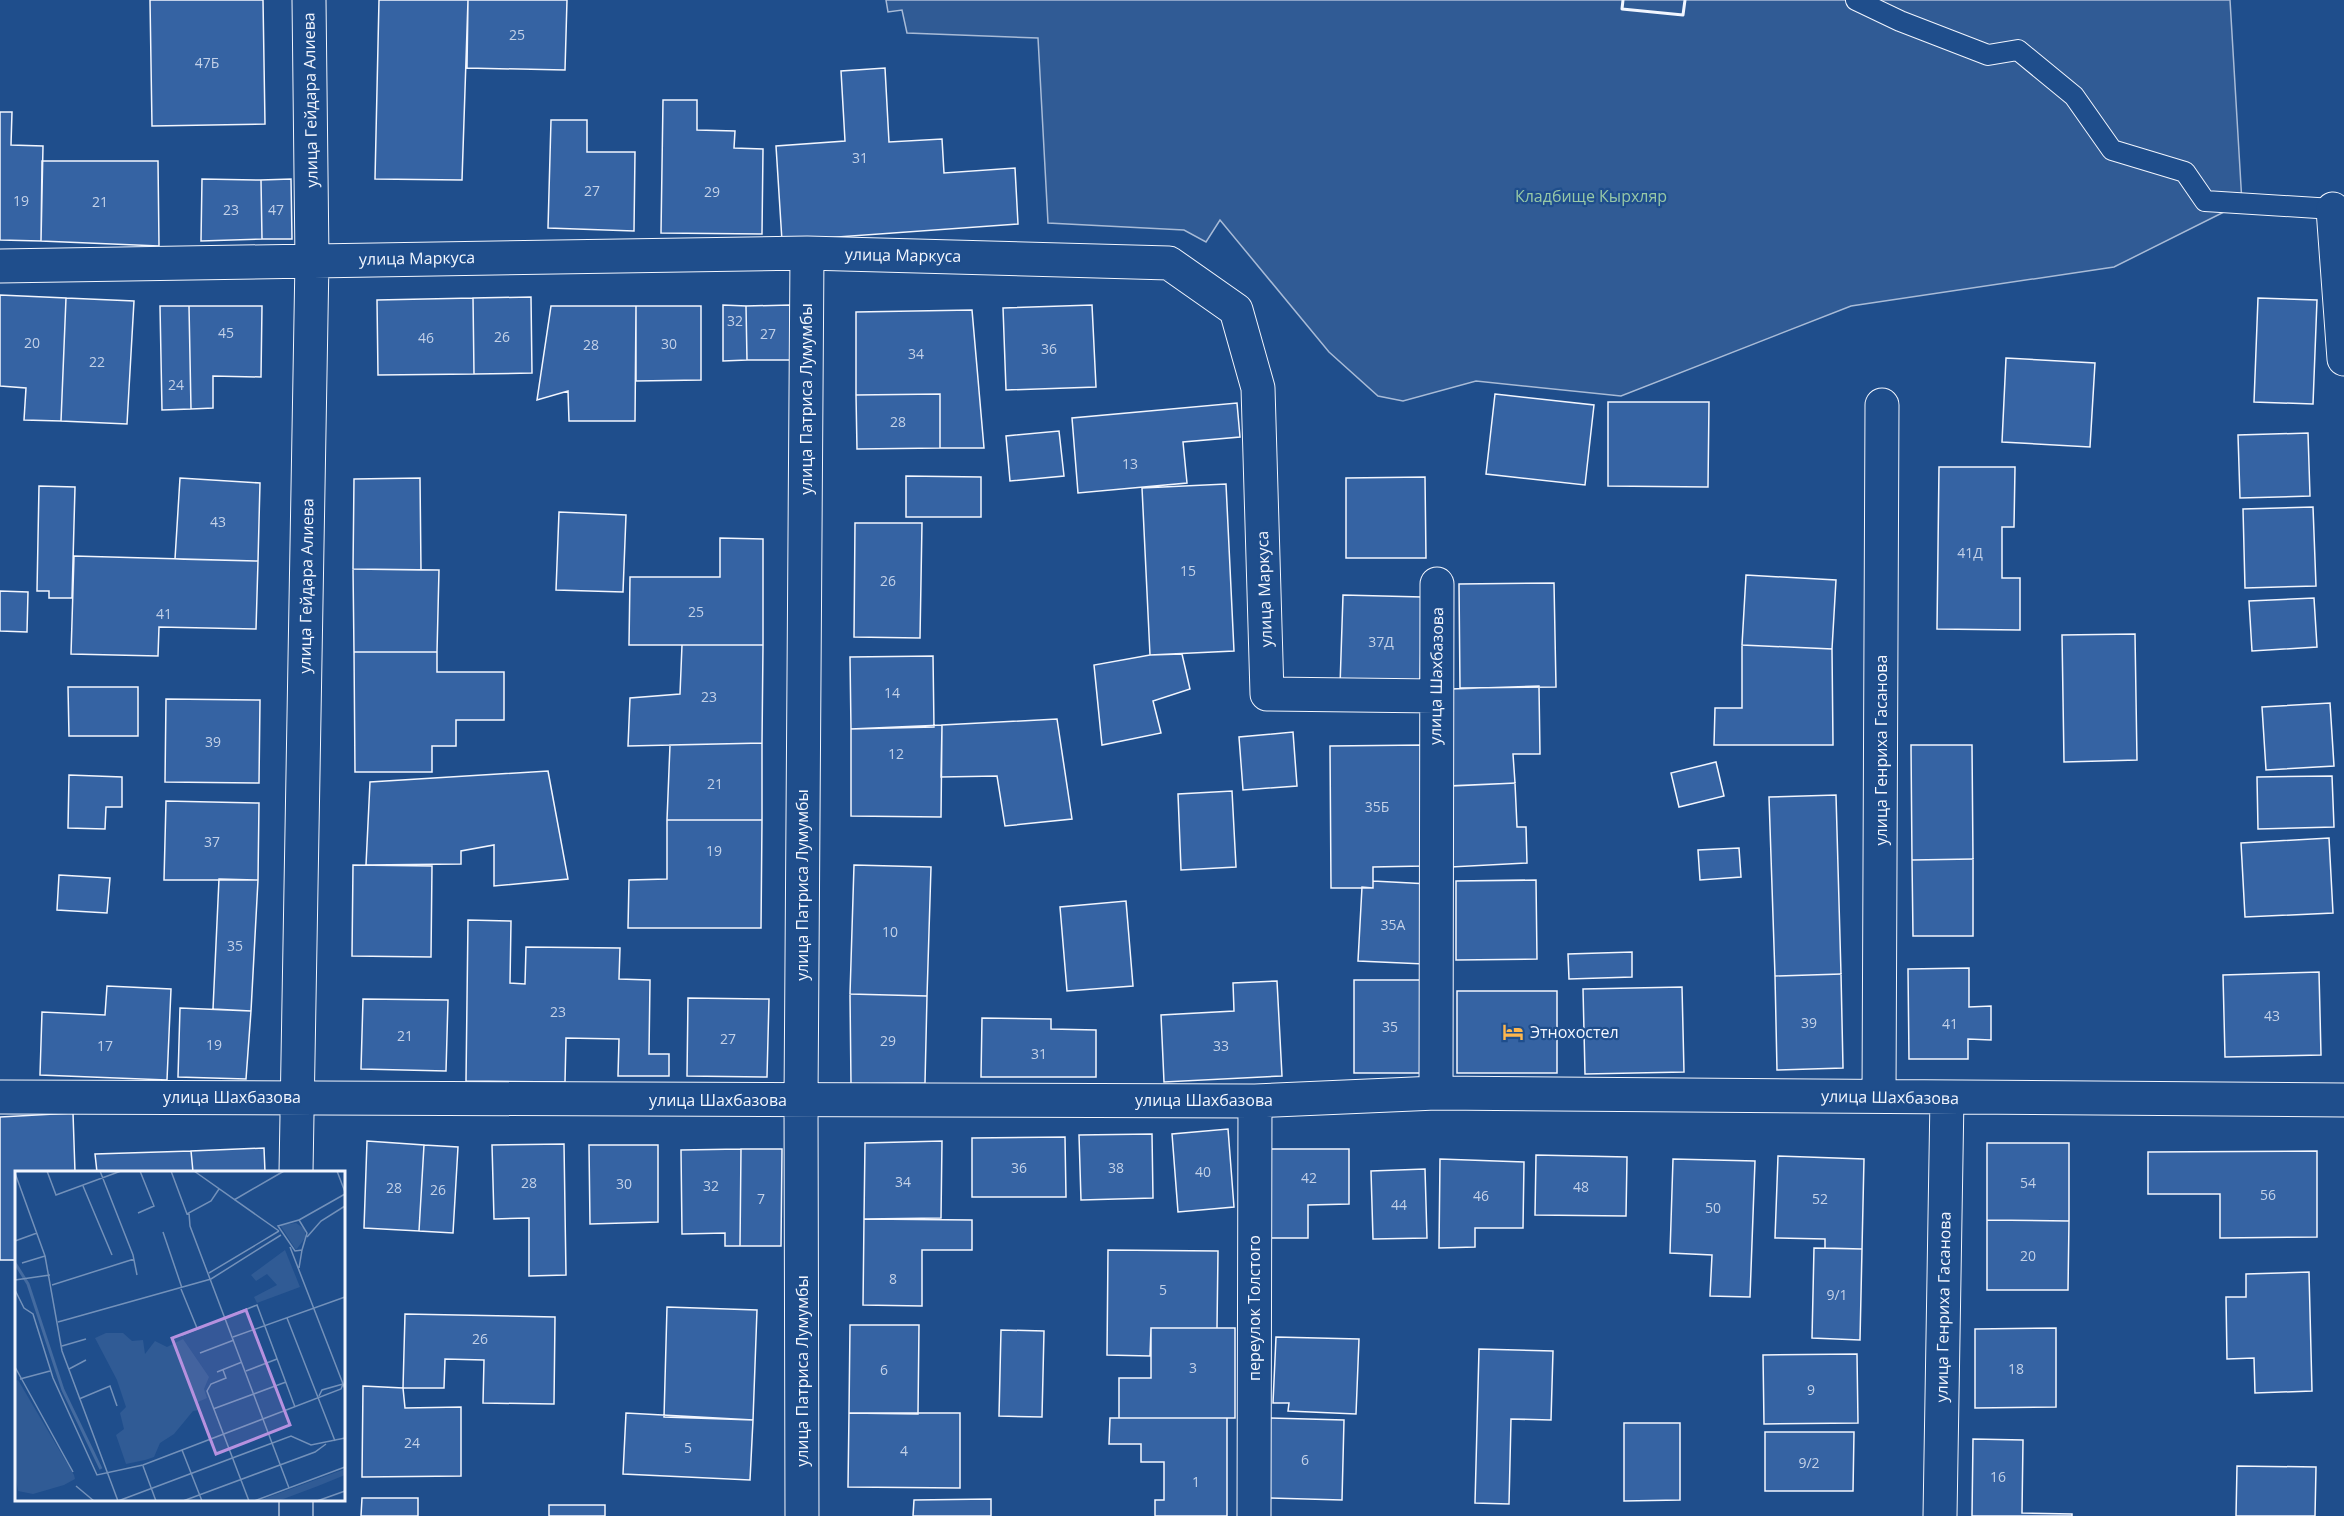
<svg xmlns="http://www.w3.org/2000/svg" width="2344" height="1516" font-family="'Open Sans',sans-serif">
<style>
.built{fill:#305b95;stroke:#a8bbd7;stroke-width:1.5}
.building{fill:#3563a3;stroke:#f2f6ff;stroke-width:1.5}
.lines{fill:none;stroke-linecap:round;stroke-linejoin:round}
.service-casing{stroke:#f2f6ff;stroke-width:22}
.minor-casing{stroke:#f2f6ff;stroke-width:35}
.service{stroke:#1f4e8c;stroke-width:20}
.minor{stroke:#1f4e8c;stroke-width:33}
.wall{stroke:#f2f6ff;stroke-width:3}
.labels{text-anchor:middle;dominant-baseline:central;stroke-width:4.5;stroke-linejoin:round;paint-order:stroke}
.number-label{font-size:14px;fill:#c3d1e8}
.street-label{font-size:16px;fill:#f2f6ff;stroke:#1f4e8c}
.park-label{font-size:16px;fill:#97c8a6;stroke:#1f4e8c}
.poi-label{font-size:16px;fill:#f2f6ff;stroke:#1f4e8c;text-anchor:start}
.inset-river{fill:none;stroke:#446ba0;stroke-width:3}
.inset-road{fill:none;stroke:#7391ba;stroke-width:1.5}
.view{fill:#b691df;fill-opacity:0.15;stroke:#b691df;stroke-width:3}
.inset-edge{fill:none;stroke:#f2f6ff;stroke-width:3}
</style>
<rect width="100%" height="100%" fill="#1f4e8c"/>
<path class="built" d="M 886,0 L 2230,0 L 2242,203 L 2114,267 L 1851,306 L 1621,396 L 1476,381 L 1403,401 L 1378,396 L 1329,352 L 1220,220 L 1206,242 L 1184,230 L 1048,223 L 1038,38 L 907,33 L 902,10 L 888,12 Z"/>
<path class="building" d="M 150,0 L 263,0 L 265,124 L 152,126 Z
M 379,0 L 468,0 L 462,180 L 375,179 Z
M 468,0 L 567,0 L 565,70 L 467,68 Z
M 885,68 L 889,142 L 942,139 L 944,173 L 1015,168 L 1018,224 L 782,241 L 776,146 L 845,141 L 841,71 Z
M 663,100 L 697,100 L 697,130 L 735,131 L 734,148 L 763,149 L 762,234 L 661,233 Z
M 0,112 L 12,112 L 11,145 L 43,146 L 41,241 L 0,240 Z
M 551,120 L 587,120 L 587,152 L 635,152 L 634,231 L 548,228 Z
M 42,161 L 158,161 L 159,246 L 41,241 Z
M 202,179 L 261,180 L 262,239 L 201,241 Z
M 291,179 L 292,239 L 262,239 L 261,180 Z
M 0,295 L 66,298 L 61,421 L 24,420 L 26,388 L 0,386 Z
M 531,297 L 532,373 L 474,374 L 473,298 Z
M 66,298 L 134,301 L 127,424 L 61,421 Z
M 473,298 L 474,374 L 378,375 L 377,300 Z
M 2258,298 L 2317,300 L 2313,404 L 2254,402 Z
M 723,305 L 746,306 L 747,360 L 723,361 Z
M 790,305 L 790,360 L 747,360 L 746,306 Z
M 1092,305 L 1096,387 L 1006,390 L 1003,308 Z
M 160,306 L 189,306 L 191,409 L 162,410 Z
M 189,306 L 262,306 L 261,377 L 213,376 L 213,408 L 191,409 Z
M 551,306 L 636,306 L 635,421 L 569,421 L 568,391 L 537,400 Z
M 636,306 L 701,306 L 701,380 L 636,381 Z
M 972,310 L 984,448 L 940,448 L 940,394 L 856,395 L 856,312 Z
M 2006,358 L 2095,363 L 2090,447 L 2002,442 Z
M 940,394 L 940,448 L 857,449 L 856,395 Z
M 1495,394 L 1594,405 L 1585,485 L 1486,474 Z
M 1608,402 L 1709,402 L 1708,487 L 1608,486 Z
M 1237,403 L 1240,437 L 1183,442 L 1187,483 L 1078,493 L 1072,418 Z
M 1059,431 L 1064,476 L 1010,481 L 1006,436 Z
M 2308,433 L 2310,496 L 2240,498 L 2238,435 Z
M 1939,467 L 2015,467 L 2014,527 L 2002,527 L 2002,578 L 2020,578 L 2020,630 L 1937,629 Z
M 906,476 L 981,477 L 981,517 L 906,517 Z
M 1425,477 L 1426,558 L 1346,558 L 1346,478 Z
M 180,478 L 260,483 L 258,561 L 175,559 Z
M 420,478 L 421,570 L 353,569 L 354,479 Z
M 1226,484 L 1234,651 L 1150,655 L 1142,488 Z
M 39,486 L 75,487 L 72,598 L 49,598 L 49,591 L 37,591 Z
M 2313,507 L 2316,586 L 2245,588 L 2243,509 Z
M 559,512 L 626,515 L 623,592 L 556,590 Z
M 855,523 L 922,523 L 920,638 L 854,637 Z
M 720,538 L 763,539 L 763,645 L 629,645 L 630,577 L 720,577 Z
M 74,556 L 258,561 L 256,629 L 159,627 L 158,656 L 71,654 Z
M 353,569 L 439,570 L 437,652 L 354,652 Z
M 1746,575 L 1836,580 L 1832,649 L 1742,645 Z
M 1554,583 L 1556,687 L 1460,688 L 1459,584 Z
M 0,591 L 28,592 L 27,632 L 0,631 Z
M 1343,595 L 1422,597 L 1420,687 L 1340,686 Z
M 2314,598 L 2317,647 L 2252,651 L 2249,601 Z
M 2135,634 L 2137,760 L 2064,762 L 2062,635 Z
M 682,645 L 763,645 L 762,743 L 628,746 L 630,698 L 680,694 Z
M 1742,645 L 1832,649 L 1833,745 L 1714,745 L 1715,708 L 1742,708 Z
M 354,652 L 437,652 L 437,672 L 504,672 L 504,720 L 456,720 L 456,746 L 432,746 L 432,772 L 355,772 Z
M 1182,654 L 1190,689 L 1153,701 L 1161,733 L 1102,745 L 1094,665 L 1150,655 Z
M 933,656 L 934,727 L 851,729 L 850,657 Z
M 1539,686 L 1540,754 L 1513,754 L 1515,783 L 1453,786 L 1451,689 Z
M 68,687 L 138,687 L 138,736 L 69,736 Z
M 166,699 L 260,700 L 259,783 L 165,782 Z
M 2330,703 L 2334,766 L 2266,770 L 2262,707 Z
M 1057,719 L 1072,819 L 1005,826 L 997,776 L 941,777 L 942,725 Z
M 942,725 L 941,817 L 851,816 L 851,729 Z
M 1293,732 L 1297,786 L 1243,790 L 1239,737 Z
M 762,743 L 762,820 L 667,820 L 670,745 Z
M 1423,745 L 1423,866 L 1373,867 L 1373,888 L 1331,888 L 1330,746 Z
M 1911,745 L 1972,745 L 1973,859 L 1912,860 Z
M 1716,762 L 1724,796 L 1679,807 L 1671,773 Z
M 548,771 L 568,879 L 494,886 L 494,845 L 461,851 L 461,864 L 366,865 L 370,782 Z
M 69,775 L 122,777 L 122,807 L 106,807 L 105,829 L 68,828 Z
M 2332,776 L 2334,827 L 2258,829 L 2257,777 Z
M 1515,783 L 1517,827 L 1526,827 L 1527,863 L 1451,867 L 1447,786 Z
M 1232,791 L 1236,867 L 1181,870 L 1178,794 Z
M 1836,795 L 1841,974 L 1775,976 L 1769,797 Z
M 166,801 L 259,803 L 258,880 L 164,880 Z
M 667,820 L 762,820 L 761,928 L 628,928 L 629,880 L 667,879 Z
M 2329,838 L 2333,913 L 2245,917 L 2241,843 Z
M 1739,848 L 1741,877 L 1700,880 L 1698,850 Z
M 1973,859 L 1973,936 L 1913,936 L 1912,860 Z
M 353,865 L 432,866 L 431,957 L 352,956 Z
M 854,865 L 931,867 L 927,996 L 850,994 Z
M 59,875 L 110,878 L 107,913 L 57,910 Z
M 219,879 L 258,880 L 251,1011 L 213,1009 Z
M 1536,880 L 1537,959 L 1456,960 L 1456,881 Z
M 1373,881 L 1429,884 L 1424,964 L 1358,961 L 1362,887 L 1373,888 Z
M 1126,901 L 1133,986 L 1067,991 L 1060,907 Z
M 468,920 L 511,921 L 510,983 L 525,984 L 526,947 L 620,948 L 619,979 L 650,980 L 649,1054 L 669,1054 L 669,1076 L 618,1076 L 619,1039 L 566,1038 L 565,1082 L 466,1081 Z
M 1632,952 L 1632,977 L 1569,979 L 1568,954 Z
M 1969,968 L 1969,1007 L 1991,1006 L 1991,1040 L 1968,1039 L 1968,1059 L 1909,1059 L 1908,969 Z
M 2319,972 L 2321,1055 L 2225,1057 L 2223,975 Z
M 1841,974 L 1843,1068 L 1777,1070 L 1775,976 Z
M 1354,980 L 1425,980 L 1425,1073 L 1354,1073 Z
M 1277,981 L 1282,1076 L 1164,1082 L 1161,1015 L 1234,1011 L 1233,983 Z
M 107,986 L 171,989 L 167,1080 L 40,1075 L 42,1012 L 105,1015 Z
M 1682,987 L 1684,1072 L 1585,1074 L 1583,989 Z
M 1457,991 L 1557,991 L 1557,1073 L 1457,1073 Z
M 850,994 L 927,996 L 925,1083 L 851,1084 Z
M 688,998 L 769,999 L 767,1077 L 687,1076 Z
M 363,999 L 448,1000 L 446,1071 L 361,1069 Z
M 180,1008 L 251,1011 L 246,1079 L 178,1077 Z
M 982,1018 L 1051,1019 L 1051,1029 L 1096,1030 L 1096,1077 L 981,1077 Z
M 73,1113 L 75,1172 L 16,1172 L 16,1260 L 0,1260 L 0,1117 Z
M 1228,1129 L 1234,1207 L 1178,1212 L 1172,1134 Z
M 1152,1134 L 1153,1198 L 1081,1200 L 1079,1135 Z
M 1065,1137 L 1066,1197 L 972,1197 L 972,1138 Z
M 367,1141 L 424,1145 L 419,1231 L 364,1228 Z
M 942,1141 L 941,1218 L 864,1219 L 865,1143 Z
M 1987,1143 L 2069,1143 L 2069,1221 L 1987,1220 Z
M 564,1144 L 566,1275 L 529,1276 L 529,1218 L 494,1219 L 492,1145 Z
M 424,1145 L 458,1147 L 453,1233 L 419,1231 Z
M 589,1145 L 658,1145 L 658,1222 L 590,1224 Z
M 264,1148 L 265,1172 L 193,1172 L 191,1151 Z
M 741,1149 L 740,1246 L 725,1246 L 725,1233 L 682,1234 L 681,1150 Z
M 741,1149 L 782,1149 L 781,1246 L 740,1246 Z
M 1268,1149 L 1349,1149 L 1349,1204 L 1308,1205 L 1308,1238 L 1269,1238 Z
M 191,1151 L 193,1172 L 97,1172 L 95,1154 Z
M 2317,1151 L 2317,1237 L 2220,1238 L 2220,1194 L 2148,1194 L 2148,1152 Z
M 1536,1155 L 1627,1157 L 1626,1216 L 1535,1215 Z
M 1778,1156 L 1864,1159 L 1862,1249 L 1825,1248 L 1825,1239 L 1775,1238 Z
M 1440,1159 L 1524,1162 L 1523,1228 L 1475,1228 L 1475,1247 L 1439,1248 Z
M 1673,1159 L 1755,1161 L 1750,1297 L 1710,1296 L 1712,1255 L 1670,1253 Z
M 1425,1169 L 1427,1238 L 1373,1239 L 1371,1171 Z
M 864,1219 L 972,1220 L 972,1250 L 922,1250 L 922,1306 L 863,1305 Z
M 1987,1220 L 2069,1221 L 2068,1290 L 1987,1290 Z
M 1814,1248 L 1862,1249 L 1860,1340 L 1812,1338 Z
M 1108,1250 L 1218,1251 L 1217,1328 L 1151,1328 L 1150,1356 L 1107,1355 Z
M 2309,1272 L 2312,1391 L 2255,1393 L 2254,1358 L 2227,1359 L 2226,1297 L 2246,1297 L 2246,1274 Z
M 667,1307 L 757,1310 L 753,1420 L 664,1417 Z
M 405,1314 L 555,1317 L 554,1404 L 483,1403 L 484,1360 L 445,1359 L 444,1388 L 403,1388 Z
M 850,1325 L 919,1325 L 918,1414 L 849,1413 Z
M 1151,1328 L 1235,1328 L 1235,1418 L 1119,1418 L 1119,1378 L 1151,1378 Z
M 2056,1328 L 2056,1407 L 1975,1408 L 1975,1329 Z
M 1001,1330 L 1044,1331 L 1042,1417 L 999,1416 Z
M 1276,1337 L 1359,1339 L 1356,1414 L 1288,1411 L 1289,1403 L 1273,1403 Z
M 1479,1349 L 1553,1351 L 1551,1420 L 1511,1419 L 1509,1504 L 1475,1503 Z
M 1857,1354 L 1858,1423 L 1764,1424 L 1763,1355 Z
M 363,1386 L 403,1388 L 405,1408 L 461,1407 L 461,1476 L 362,1477 Z
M 626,1413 L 753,1420 L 750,1480 L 623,1474 Z
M 849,1413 L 960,1413 L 960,1488 L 848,1487 Z
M 1110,1418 L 1227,1418 L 1227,1516 L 1155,1516 L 1155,1500 L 1164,1500 L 1164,1462 L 1141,1462 L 1141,1444 L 1109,1444 Z
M 1268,1418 L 1344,1420 L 1342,1500 L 1266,1498 Z
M 1624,1423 L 1680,1423 L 1680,1500 L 1624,1501 Z
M 1765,1432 L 1854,1432 L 1853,1491 L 1765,1491 Z
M 1973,1439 L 2023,1440 L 2022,1513 L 2072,1514 L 2072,1516 L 1972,1516 Z
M 2237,1466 L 2316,1467 L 2315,1516 L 2236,1516 Z
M 362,1498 L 418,1498 L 418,1516 L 361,1516 Z
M 991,1499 L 991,1516 L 913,1516 L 914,1500 Z
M 549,1505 L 605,1505 L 605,1516 L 549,1516 Z"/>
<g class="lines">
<g class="service-casing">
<path id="service" d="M 1856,0 L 1900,21 L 1988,55 L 2018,50 L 2074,96 L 2112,150 L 2185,172 L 2205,201 L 2333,209"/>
</g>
<g class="minor-casing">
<path id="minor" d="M 2333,209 L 2344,359
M 0,266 L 807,253 L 1169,263 L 1236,310 L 1258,388 L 1267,694 L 1435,696
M 1436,1093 L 1437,584
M 1879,1096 L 1882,405
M 0,1097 L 1255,1101 L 1436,1093 L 2344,1100
M 296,1172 L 312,260 L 309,0
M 296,1516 L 296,1500
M 802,1516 L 801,1100 L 807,253
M 1254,1516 L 1255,1101
M 1940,1516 L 1947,1097"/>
</g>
<use href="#service" class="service"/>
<use href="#minor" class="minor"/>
<path class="wall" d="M 1623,0 L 1622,9 L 1683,15 L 1685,0"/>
</g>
<defs>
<g id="hotel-bare" transform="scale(1.62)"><path d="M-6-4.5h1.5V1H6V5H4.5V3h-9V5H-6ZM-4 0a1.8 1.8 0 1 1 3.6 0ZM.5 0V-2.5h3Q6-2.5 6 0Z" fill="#ffb74d" stroke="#1f4e8c" stroke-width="2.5" paint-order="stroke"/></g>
</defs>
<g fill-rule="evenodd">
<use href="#hotel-bare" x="1513" y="1032"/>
</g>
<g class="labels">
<g class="number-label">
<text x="517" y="34">25</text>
<text x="207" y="62">47Б</text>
<text x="860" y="157">31</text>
<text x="592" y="190">27</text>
<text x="712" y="191">29</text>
<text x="21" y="200">19</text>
<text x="100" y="201">21</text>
<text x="231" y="209">23</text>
<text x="276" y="209">47</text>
<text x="735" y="320">32</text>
<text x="226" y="332">45</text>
<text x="768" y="333">27</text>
<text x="502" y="336">26</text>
<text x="426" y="337">46</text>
<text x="32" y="342">20</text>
<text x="669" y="343">30</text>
<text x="591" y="344">28</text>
<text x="1049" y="348">36</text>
<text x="916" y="353">34</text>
<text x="97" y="361">22</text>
<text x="176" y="384">24</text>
<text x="898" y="421">28</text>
<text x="1130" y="463">13</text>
<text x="218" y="521">43</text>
<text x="1970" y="552">41Д</text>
<text x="1188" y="570">15</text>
<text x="888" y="580">26</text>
<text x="696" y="611">25</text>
<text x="164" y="613">41</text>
<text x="1381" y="641">37Д</text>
<text x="892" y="692">14</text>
<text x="709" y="696">23</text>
<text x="213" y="741">39</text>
<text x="896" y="753">12</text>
<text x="715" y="783">21</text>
<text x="1377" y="806">35Б</text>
<text x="212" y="841">37</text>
<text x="714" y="850">19</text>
<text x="1393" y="924">35А</text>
<text x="890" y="931">10</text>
<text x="235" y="945">35</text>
<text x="558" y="1011">23</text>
<text x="2272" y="1015">43</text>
<text x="1809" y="1022">39</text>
<text x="1950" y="1023">41</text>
<text x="1390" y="1026">35</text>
<text x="405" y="1035">21</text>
<text x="728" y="1038">27</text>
<text x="888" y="1040">29</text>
<text x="214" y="1044">19</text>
<text x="105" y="1045">17</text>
<text x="1221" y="1045">33</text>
<text x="1039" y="1053">31</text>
<text x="1019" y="1167">36</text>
<text x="1116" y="1167">38</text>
<text x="1203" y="1171">40</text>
<text x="1309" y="1177">42</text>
<text x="903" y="1181">34</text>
<text x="529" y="1182">28</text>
<text x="2028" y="1182">54</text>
<text x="624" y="1183">30</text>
<text x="711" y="1185">32</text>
<text x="1581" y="1186">48</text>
<text x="394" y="1187">28</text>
<text x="438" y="1189">26</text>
<text x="2268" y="1194">56</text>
<text x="1481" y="1195">46</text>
<text x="761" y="1198">7</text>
<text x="1820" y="1198">52</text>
<text x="1399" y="1204">44</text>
<text x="1713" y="1207">50</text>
<text x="2028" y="1255">20</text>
<text x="893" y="1278">8</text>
<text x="1163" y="1289">5</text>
<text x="1837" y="1294">9/1</text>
<text x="480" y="1338">26</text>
<text x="1193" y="1367">3</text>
<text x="2016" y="1368">18</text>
<text x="884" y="1369">6</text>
<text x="1811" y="1389">9</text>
<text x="412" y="1442">24</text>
<text x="688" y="1447">5</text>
<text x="904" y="1450">4</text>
<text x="1305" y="1459">6</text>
<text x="1809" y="1462">9/2</text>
<text x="1998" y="1476">16</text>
<text x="1196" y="1481">1</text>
</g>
<g class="street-label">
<text transform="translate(310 100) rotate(-91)">улица Гейдара Алиева</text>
<text transform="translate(903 255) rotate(1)">улица Маркуса</text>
<text transform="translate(417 258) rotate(-1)">улица Маркуса</text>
<text transform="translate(806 399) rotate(-90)">улица Патриса Лумумбы</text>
<text transform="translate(306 586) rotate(-89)">улица Гейдара Алиева</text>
<text transform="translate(1264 589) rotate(-92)">улица Маркуса</text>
<text transform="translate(1436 676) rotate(-89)">улица Шахбазова</text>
<text transform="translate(1881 750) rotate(-90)">улица Генриха Гасанова</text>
<text transform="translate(802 885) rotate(-90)">улица Патриса Лумумбы</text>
<text x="232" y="1097">улица Шахбазова</text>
<text transform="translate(1890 1097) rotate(1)">улица Шахбазова</text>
<text x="718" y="1100">улица Шахбазова</text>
<text x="1204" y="1100">улица Шахбазова</text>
<text transform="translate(1943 1307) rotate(-89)">улица Генриха Гасанова</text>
<text transform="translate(1254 1308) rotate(-90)">переулок Толстого</text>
<text transform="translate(802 1371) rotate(-90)">улица Патриса Лумумбы</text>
</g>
<g class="park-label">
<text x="1591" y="196">Кладбище Кырхляр</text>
</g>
<g class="poi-label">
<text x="1530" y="1032">Этнохостел</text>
</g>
</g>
<g transform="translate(15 1171)">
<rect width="330" height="330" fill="#1f4e8c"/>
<path d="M 281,52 L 290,58 L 290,67 L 281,79 L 265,54 ZM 270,79 L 285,116 L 242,132 L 239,126 L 262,114 L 252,103 L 241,110 L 236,104 ZM 91,162 L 108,162 L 117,170 L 128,169 L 130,183 L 140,170 L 152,176 L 168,168 L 194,206 L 189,218 L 192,227 L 183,231 L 185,239 L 178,240 L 159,263 L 145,272 L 139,286 L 130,289 L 111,293 L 101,264 L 109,258 L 105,242 L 111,236 L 102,209 L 80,167 ZM 3,209 L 59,304 L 60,308 L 49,314 L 18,323 L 3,320 L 0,301 L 0,210 ZM 330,298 L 330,304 L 303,315 L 263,330 L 243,330 Z" fill="#305b95"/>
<path class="inset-river" d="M 0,92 L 13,113 L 48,219 L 86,298"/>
<path class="inset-road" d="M 32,0 L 41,24 L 106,0M 85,0 L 118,84 L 122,104M 156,0 L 172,43 L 196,30 L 204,18M 179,0 L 264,60M 322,0 L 330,21M 0,2 L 30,85 L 47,180 L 103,330M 68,15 L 97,84M 219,29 L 269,0M 123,42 L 139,35 L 125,0M 174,42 L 175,55 L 274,317M 284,49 L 292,62 L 287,79 L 280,80 L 263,55 ZM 284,49 L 330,23M 148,61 L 167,117M 292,66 L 306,50 L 330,35M 0,70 L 22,62M 275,76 L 330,218M 7,92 L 30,85M 284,97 L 287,79M 194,102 L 264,60M 0,109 L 35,104M 37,114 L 119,88M 166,118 L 182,157M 0,119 L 9,137 L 18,143 L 38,207 L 82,304 L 128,294 L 326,218 L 328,213M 272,147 L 320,270M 43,151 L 196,108 L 266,64M 167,164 L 242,134 L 280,236M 218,166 L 330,126M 47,175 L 71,168M 185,182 L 219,169M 0,196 L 58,301M 54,198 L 71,189M 208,199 L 211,207 L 196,213 L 192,220 L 234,330M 231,200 L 262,188M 202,201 L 227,191M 5,208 L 35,200M 304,225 L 307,219 L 328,213M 64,228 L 95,215 L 102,235M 198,238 L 271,211M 167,279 L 187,330M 128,295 L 141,330M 61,315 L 79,330M 103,330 L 276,265 L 296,274 L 330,267M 168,330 L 300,281 L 311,273M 239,330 L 330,296M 302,330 L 330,320"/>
<path class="view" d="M 231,139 L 275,254 L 201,283 L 157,167 Z"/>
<rect width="330" height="330" class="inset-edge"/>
</g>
</svg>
